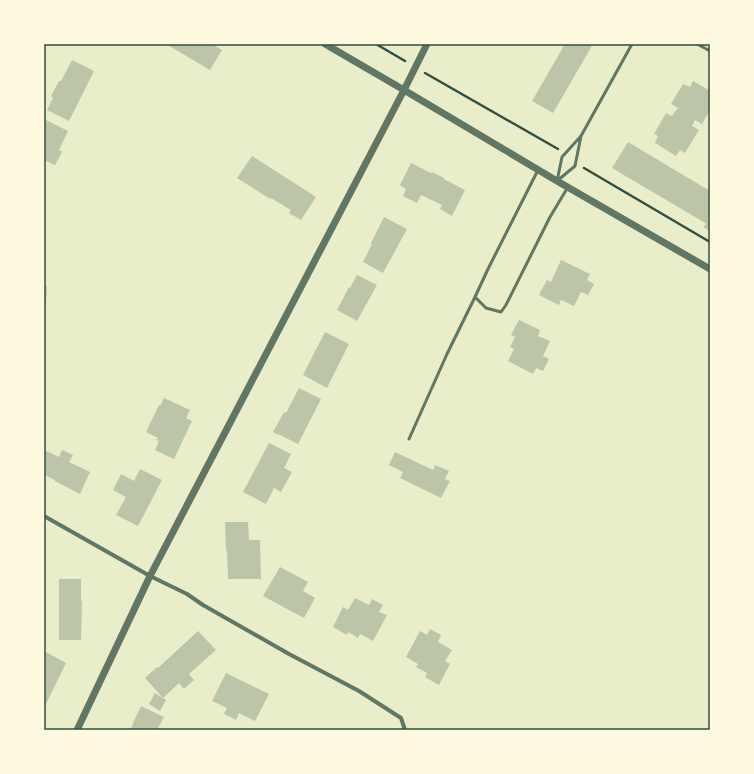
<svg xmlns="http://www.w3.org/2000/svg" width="754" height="774" font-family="Cabin,sans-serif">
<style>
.building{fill:#bcc5a7}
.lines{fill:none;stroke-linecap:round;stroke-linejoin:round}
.path{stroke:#344e41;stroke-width:2.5}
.service{stroke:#617663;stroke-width:3}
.minor{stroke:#617663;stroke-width:4}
.tertiary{stroke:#617663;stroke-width:7}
.neatline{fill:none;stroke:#344e41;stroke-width:1.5}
</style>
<rect width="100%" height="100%" fill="#e9edc9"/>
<path class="building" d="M 166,44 L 212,44 L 222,50 L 210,70 Z
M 565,44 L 593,44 L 553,113 L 532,101 Z
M 72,60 L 94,71 L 69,121 L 47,110 L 53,98 L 51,96 L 59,81 L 61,81 Z
M 693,81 L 710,91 L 710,110 L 702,124 L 695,120 L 692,126 L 699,130 L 685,153 L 680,150 L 676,156 L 655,143 L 658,136 L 654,134 L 666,113 L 672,116 L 678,108 L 671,104 L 683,84 L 690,87 Z
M 44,119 L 68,131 L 59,150 L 62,152 L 55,165 L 46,161 L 44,166 Z
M 628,142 L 710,191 L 710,231 L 703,227 L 707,224 L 612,168 Z
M 252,156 L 316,197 L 301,220 L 289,213 L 291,210 L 271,198 L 270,199 L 237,178 Z
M 411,163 L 431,173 L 432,172 L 444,178 L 444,179 L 465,190 L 452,216 L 440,209 L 442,205 L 421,195 L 417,203 L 403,196 L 406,189 L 400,185 Z
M 384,217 L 407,229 L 383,273 L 363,262 L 372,244 L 371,243 Z
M 561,260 L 590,274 L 587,280 L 594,284 L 588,295 L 581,292 L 574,306 L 561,300 L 559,305 L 539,295 L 547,280 L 551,282 Z
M 357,275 L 377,285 L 357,321 L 337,310 L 349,287 L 350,288 Z
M 44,286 L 47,286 L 46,305 L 44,305 Z
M 519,320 L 540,330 L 538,336 L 550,341 L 543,356 L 549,359 L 543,371 L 536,368 L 533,374 L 508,361 L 514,349 L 510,347 L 515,337 L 511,335 Z
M 325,332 L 349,344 L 327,388 L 303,375 Z
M 299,388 L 321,399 L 298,444 L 278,434 L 278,435 L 273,432 L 284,412 L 286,413 Z
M 164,398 L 190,410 L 186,418 L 192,421 L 174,459 L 155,450 L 159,441 L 156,440 L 158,438 L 146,432 L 159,405 L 160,406 Z
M 269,443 L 291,454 L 284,468 L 292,472 L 281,492 L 274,488 L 266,504 L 243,492 Z
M 44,450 L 59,457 L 62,450 L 73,455 L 69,462 L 90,472 L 80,494 L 55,481 L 55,480 L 44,475 Z
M 395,452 L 433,470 L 435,465 L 449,471 L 445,479 L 450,481 L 441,498 L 400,478 L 403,472 L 389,465 Z
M 140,469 L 162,480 L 138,526 L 116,515 L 126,497 L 113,490 L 121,474 L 134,481 Z
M 225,522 L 248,522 L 249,540 L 260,540 L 261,579 L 228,579 L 227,551 L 226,551 Z
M 280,567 L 308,582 L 303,591 L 315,598 L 304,618 L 263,596 Z
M 59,579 L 81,579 L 81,601 L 82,601 L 81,640 L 59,640 Z
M 355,598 L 369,605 L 372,599 L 383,605 L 379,612 L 387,615 L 373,641 L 360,634 L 358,638 L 348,632 L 347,635 L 333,627 L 343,607 L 348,610 Z
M 430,629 L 441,635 L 438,642 L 452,650 L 445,661 L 450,664 L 439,685 L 425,677 L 427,673 L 416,667 L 418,664 L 406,657 L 420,631 L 427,635 Z
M 198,631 L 216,650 L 189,674 L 194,680 L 184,689 L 179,683 L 163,698 L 145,678 L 157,667 L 158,668 Z
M 44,651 L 66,663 L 44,708 Z
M 226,673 L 269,694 L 255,721 L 239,713 L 236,720 L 224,714 L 227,708 L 212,701 Z
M 155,693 L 166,700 L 160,711 L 149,704 Z
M 141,706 L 164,717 L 157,730 L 130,730 L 133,724 L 133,723 Z"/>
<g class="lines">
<path class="path" d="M 376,44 L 405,61
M 425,73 L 558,149
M 584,168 L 710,242"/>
<path class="service" d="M 697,44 L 710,51
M 538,170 L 488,269 L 475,297 L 486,308 L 501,312 L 506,305 L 550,217 L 568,187
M 557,181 L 562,157 L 581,136 L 632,44
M 557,181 L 575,166 L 581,136
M 409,439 L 447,354 L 475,297"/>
<path class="minor" d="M 44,516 L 150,576 L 187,594 L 203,605 L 289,654 L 359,691 L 401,718 L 405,730"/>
<path class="tertiary" d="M 325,44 L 404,90 L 557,181 L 710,269
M 77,730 L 150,576 L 404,90 L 427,44"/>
</g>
<rect width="754" height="774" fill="none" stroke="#fefae0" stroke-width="90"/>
<rect x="45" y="45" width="664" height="684" class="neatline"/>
</svg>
